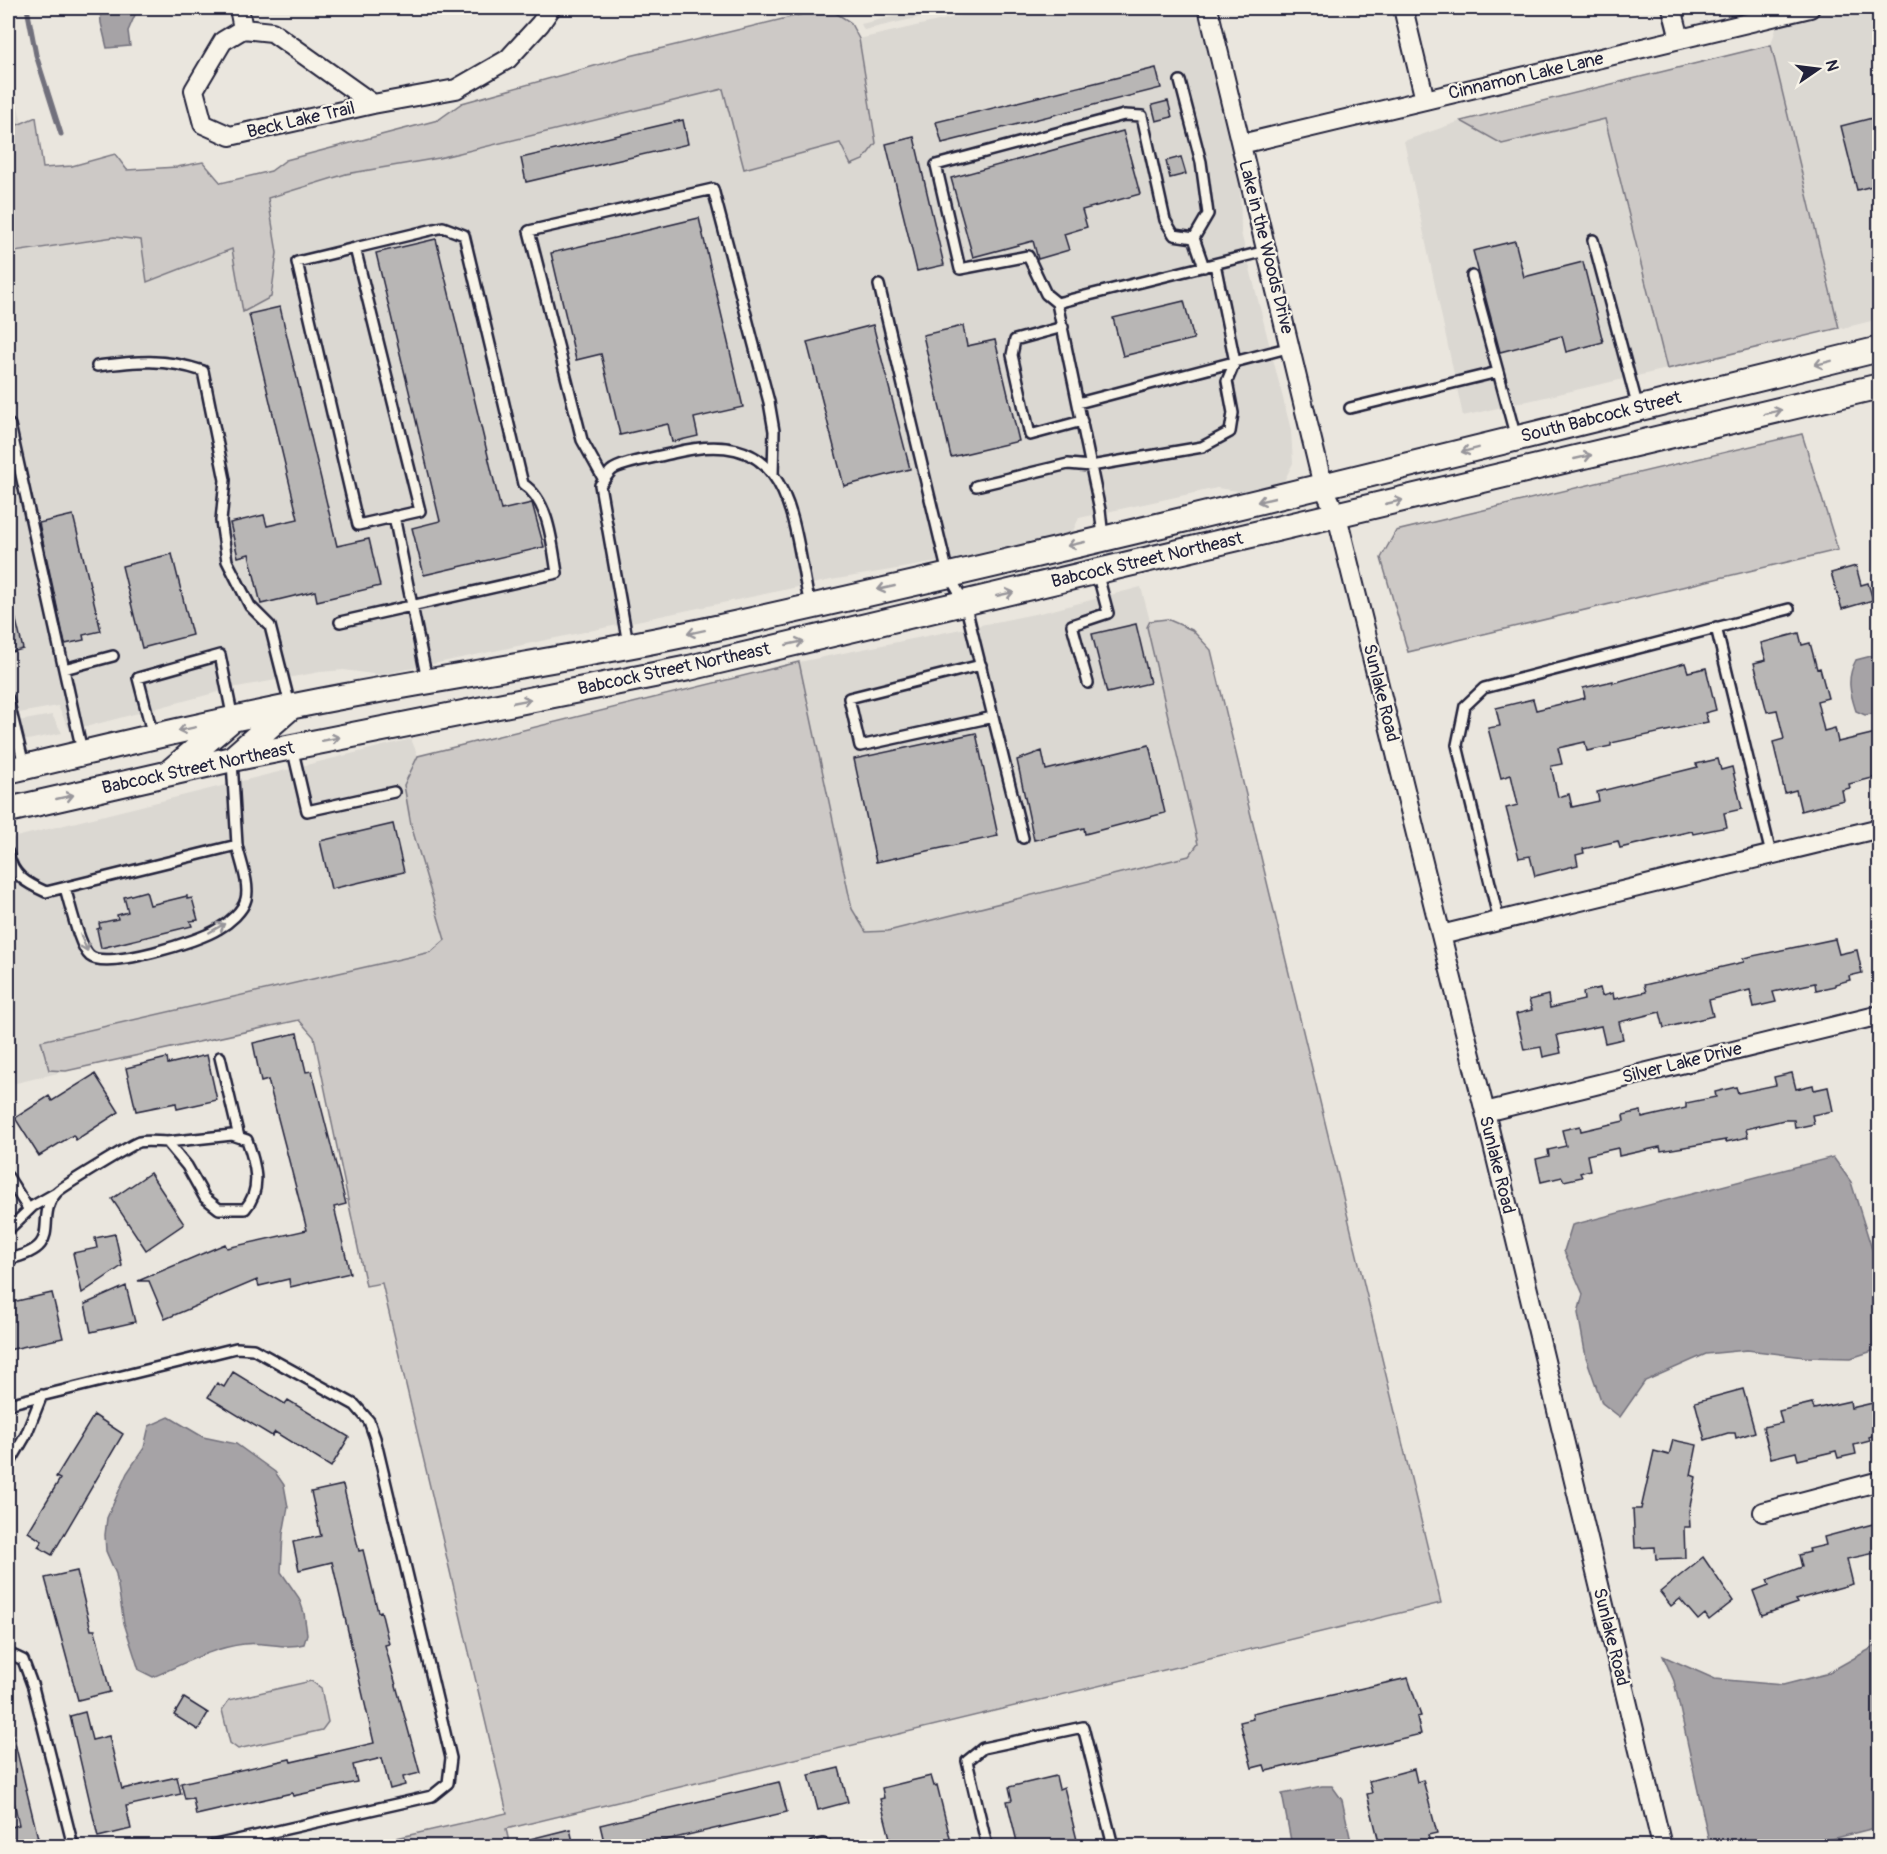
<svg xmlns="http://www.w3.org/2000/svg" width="1887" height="1854" font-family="Pangolin,sans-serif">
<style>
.built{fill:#dbd8d2}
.green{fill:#cdc9c6;stroke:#787680;stroke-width:1.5}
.water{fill:#a6a3a6;stroke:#716f7b;stroke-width:1.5}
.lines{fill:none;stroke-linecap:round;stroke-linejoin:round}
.stream{stroke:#716f7b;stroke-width:5}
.building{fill:#b8b6b5;stroke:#22223b;stroke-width:1.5}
.service-casing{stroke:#22223b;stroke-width:14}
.minor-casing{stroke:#22223b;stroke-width:22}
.secondary-casing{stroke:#22223b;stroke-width:28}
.service{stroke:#f7f3e8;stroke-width:9}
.minor{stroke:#f7f3e8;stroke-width:18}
.secondary{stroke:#f7f3e8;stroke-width:24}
.oneway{stroke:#97959a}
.labels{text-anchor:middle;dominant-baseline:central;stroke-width:4.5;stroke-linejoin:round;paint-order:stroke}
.street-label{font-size:18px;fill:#22223b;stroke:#f7f3e8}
</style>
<rect width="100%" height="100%" fill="#eae6de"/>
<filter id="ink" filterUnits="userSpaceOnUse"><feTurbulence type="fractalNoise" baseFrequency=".0167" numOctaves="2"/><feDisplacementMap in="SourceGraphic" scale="12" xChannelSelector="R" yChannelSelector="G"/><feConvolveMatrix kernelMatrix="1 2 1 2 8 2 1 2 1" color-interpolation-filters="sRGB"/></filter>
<g filter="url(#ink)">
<path class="built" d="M 929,8 L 960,8 L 864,30 L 861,24 Z
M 995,8 L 1201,8 L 1240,169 L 1241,233 L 1291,430 L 1293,463 L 1284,481 L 1266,491 L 1251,493 L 1217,488 L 1079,518 L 1073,531 L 1064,537 L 982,557 L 974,556 L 831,580 L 380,675 L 344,670 L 320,672 L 237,687 L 89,726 L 68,727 L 58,706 L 8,715 L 8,253 L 114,237 L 141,240 L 148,282 L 232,249 L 243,311 L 277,253 L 267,198 L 346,174 L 439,158 L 723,88 L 745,169 L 841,143 L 851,165 L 876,143 L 859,39 Z
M 1837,8 L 1879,8 L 1879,319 L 1839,329 L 1770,47 L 1781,14 Z
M 8,66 L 22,123 L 8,129 Z
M 1605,118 L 1667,369 L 1463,416 L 1404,141 L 1461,121 L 1502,144 Z
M 1141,587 L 1150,621 L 1147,627 L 1199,844 L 1189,856 L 1166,864 L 888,931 L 866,932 L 852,909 L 799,662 L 1049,611 Z
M 52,715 L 62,733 L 8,744 L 8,723 Z
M 411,739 L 418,756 L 404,785 L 411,825 L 446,940 L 431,952 L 41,1041 L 49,1070 L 66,1071 L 8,1085 L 8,839 Z"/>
<path class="green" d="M 828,8 L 850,22 L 859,39 L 876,143 L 863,160 L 851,165 L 840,143 L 744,169 L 723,89 L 439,158 L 346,174 L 268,198 L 277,253 L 271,297 L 243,312 L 232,249 L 147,282 L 141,240 L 114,237 L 8,253 L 8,129 L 36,117 L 43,168 L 72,166 L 115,154 L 127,170 L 177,167 L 203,162 L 221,183 L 271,171 L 286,160 L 438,120 L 462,103 L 630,56 Z
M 1771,45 L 1839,328 L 1667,369 L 1605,119 L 1502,144 L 1461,121 Z
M 1802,434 L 1838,550 L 1408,652 L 1381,558 L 1396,531 Z
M 1167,619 L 1192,630 L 1211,650 L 1441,1603 L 506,1829 L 510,1846 L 361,1846 L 507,1813 L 382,1283 L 366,1286 L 314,1037 L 299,1020 L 66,1071 L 49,1070 L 41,1041 L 431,952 L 445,940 L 411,825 L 404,785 L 418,756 L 799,662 L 852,909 L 866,932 L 888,931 L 1189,856 L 1198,844 L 1147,627 L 1150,621 Z
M 311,1681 L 321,1688 L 328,1722 L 322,1730 L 238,1749 L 230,1743 L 222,1710 L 229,1700 Z"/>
<path class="water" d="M 100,8 L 138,8 L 128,31 L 130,46 L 107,48 L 101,23 Z
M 1879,654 L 1879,713 L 1865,715 L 1856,711 C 1850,693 1846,678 1856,660 Z
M 1833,1157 L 1851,1182 L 1876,1262 L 1880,1279 L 1879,1349 L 1851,1358 L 1805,1357 L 1747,1350 L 1706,1354 L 1645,1381 L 1620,1417 L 1602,1403 L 1586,1357 L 1578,1313 L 1583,1294 L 1564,1251 L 1572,1225 Z
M 169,1417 L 203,1437 L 236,1444 L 275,1472 L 284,1485 L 288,1507 L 283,1534 L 281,1572 L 299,1598 L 304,1613 L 307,1634 L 304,1644 C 285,1650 264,1641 244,1644 C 211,1648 183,1664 153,1677 L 139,1670 L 124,1623 L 116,1574 L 106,1551 L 105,1535 L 107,1518 L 127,1473 L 144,1448 L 149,1426 Z
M 1879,1644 L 1879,1827 L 1803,1846 L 1710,1846 L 1674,1681 L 1663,1656 L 1715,1679 L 1783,1685 L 1826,1674 Z
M 1322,1786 L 1332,1786 L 1342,1800 L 1352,1846 L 1292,1846 L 1282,1794 Z"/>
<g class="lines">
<path class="stream" d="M 27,8 L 36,55 L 61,134"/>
</g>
<path class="building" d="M 1156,68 L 1161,88 L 942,143 L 936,122 Z
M 1168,101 L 1172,117 L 1156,121 L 1152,105 Z
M 1880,116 L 1880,184 L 1857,190 L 1841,126 Z
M 683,120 L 688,144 L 526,182 L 521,158 Z
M 1123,131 L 1140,194 L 1082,210 L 1087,227 L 1064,234 L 1069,250 L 1038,259 L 1033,241 L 973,257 L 951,178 Z
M 914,137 L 944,265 L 917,271 L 886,144 Z
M 1181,157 L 1186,174 L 1170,178 L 1166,161 Z
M 699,218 L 743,407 L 694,418 L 698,436 L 672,442 L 668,424 L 620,435 L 601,354 L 576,360 L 551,253 Z
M 436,239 L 501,510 L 532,503 L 544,547 L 424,575 L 412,528 L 440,521 L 376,253 Z
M 1515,241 L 1524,277 L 1583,262 L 1603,342 L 1566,352 L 1562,336 L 1500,352 L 1473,251 Z
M 1184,301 L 1194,339 L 1123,356 L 1113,318 Z
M 280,307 L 337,546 L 369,539 L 380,586 L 317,601 L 315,591 L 261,604 L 249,554 L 238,557 L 230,523 L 264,515 L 267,526 L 298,519 L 249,314 Z
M 873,325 L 910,469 L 844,486 L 807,342 Z
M 963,326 L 967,346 L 995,340 L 1019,441 L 951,457 L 923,335 Z
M 73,515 L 101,631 L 83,635 L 84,640 L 65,644 L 39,523 Z
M 172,554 L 192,635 L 142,648 L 122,566 Z
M 1856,566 L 1861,585 L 1868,583 L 1873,600 L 1842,609 L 1831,573 Z
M 8,608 L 13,608 L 23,649 L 8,653 Z
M 1136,624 L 1150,683 L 1107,693 L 1092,634 Z
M 1799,633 L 1802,645 L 1810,643 L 1817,669 L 1820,668 L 1828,698 L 1817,701 L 1824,731 L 1835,728 L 1838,742 L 1880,732 L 1880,776 L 1849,784 L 1850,788 L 1842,790 L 1844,800 L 1801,811 L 1796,790 L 1785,793 L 1773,742 L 1784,739 L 1777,710 L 1767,712 L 1754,663 L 1766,660 L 1761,643 Z
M 1685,663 L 1688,672 L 1706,668 L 1716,710 L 1705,713 L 1708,722 L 1611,743 L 1611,746 L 1587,751 L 1585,742 L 1558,748 L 1562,764 L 1551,766 L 1558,797 L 1569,794 L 1572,807 L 1599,801 L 1597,792 L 1698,767 L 1696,764 L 1718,759 L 1721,770 L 1732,767 L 1742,809 L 1724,813 L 1727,827 L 1693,834 L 1692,831 L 1620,848 L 1618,841 L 1583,849 L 1584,853 L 1576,855 L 1578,865 L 1535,876 L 1530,856 L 1519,858 L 1506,808 L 1518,805 L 1511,775 L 1501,778 L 1488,728 L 1500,726 L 1496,708 L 1533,699 L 1536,710 L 1585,698 L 1583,688 L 1613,681 L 1613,683 Z
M 976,733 L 998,836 L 876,862 L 854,759 Z
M 1149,745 L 1165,813 L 1085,834 L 1084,828 L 1034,840 L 1017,760 L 1042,751 L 1046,770 Z
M 393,824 L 404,872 L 331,889 L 320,841 Z
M 146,891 L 150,905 L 187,896 L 187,899 L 192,898 L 198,920 L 190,921 L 192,926 L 101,948 L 97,929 L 100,928 L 99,923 L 118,919 L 117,915 L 128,912 L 124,897 Z
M 1835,939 L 1839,954 L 1857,950 L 1862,973 L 1849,976 L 1850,980 L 1835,984 L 1835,986 L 1816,990 L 1815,983 L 1773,992 L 1776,1002 L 1754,1007 L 1750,990 L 1709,1000 L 1713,1016 L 1664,1028 L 1660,1012 L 1619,1022 L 1623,1039 L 1605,1043 L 1601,1026 L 1557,1035 L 1561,1053 L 1543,1057 L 1541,1047 L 1524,1050 L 1516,1014 L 1532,1010 L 1529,1000 L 1548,995 L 1550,1008 L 1584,1000 L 1583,992 L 1600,988 L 1602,996 L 1613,993 L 1614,999 L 1646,992 L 1644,985 L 1744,962 L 1743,958 Z
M 297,1033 L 306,1072 L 312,1071 L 346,1204 L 334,1207 L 350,1273 L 290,1287 L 289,1279 L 259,1286 L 257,1280 L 165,1319 L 149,1281 L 138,1281 L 225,1244 L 227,1248 L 307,1230 L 268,1080 L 261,1082 L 253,1043 Z
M 207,1055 L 217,1100 L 177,1109 L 176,1103 L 136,1111 L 126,1068 L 167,1058 L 168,1064 Z
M 1792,1073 L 1796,1089 L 1813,1085 L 1814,1090 L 1828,1087 L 1833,1111 L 1812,1115 L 1814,1124 L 1795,1128 L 1794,1120 L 1784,1120 L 1746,1129 L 1748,1137 L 1726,1142 L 1726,1140 L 1661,1151 L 1660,1147 L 1619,1156 L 1618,1148 L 1587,1155 L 1590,1170 L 1580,1173 L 1582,1177 L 1564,1181 L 1562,1177 L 1541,1182 L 1536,1159 L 1549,1156 L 1548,1150 L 1566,1146 L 1562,1130 L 1580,1126 L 1581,1131 L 1624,1121 L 1623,1115 L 1641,1111 L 1642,1118 L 1686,1108 L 1686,1103 L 1716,1097 L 1715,1092 L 1736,1087 L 1738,1093 L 1776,1085 L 1774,1077 Z
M 95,1074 L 119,1112 L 76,1140 L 73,1135 L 39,1156 L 15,1118 L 49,1096 L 52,1101 Z
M 150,1173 L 184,1224 L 146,1250 L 112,1199 Z
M 115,1234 L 122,1266 L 82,1293 L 73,1253 L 97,1248 L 95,1238 Z
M 126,1286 L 135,1322 L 91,1332 L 85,1304 Z
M 52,1293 L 63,1338 L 8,1350 L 8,1303 Z
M 233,1372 L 285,1404 L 288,1400 L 349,1437 L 331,1467 L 275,1432 L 272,1436 L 208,1397 L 217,1383 L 224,1387 Z
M 1743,1389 L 1755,1432 L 1736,1438 L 1735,1433 L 1728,1433 L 1705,1440 L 1695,1402 Z
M 1850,1401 L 1851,1408 L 1873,1403 L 1880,1433 L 1869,1437 L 1870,1441 L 1854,1445 L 1856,1454 L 1838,1458 L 1836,1451 L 1798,1460 L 1796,1452 L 1771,1458 L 1763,1427 L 1782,1423 L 1779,1411 L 1812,1403 L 1814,1409 Z
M 94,1415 L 123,1434 L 52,1555 L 38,1547 L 42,1541 L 28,1532 L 60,1479 L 56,1477 Z
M 1673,1440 L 1697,1445 L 1691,1475 L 1696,1477 L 1689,1511 L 1690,1527 L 1684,1527 L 1685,1558 L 1656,1559 L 1655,1547 L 1635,1548 L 1633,1509 L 1641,1509 L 1654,1451 L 1669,1455 Z
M 343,1485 L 359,1551 L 363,1550 L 378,1612 L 381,1611 L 389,1644 L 385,1645 L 420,1773 L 403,1777 L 405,1785 L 390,1789 L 382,1758 L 353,1765 L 357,1782 L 293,1796 L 292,1793 L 196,1815 L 193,1798 L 185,1799 L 181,1783 L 290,1759 L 291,1762 L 374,1743 L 332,1562 L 299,1570 L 293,1542 L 321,1536 L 311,1492 Z
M 1873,1524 L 1875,1529 L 1880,1528 L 1880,1552 L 1847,1559 L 1853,1584 L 1795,1600 L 1797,1603 L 1762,1615 L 1753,1591 L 1769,1585 L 1767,1580 L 1802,1567 L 1799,1555 L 1810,1552 L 1809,1549 L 1826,1545 L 1824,1537 Z
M 1703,1557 L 1733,1601 L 1709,1620 L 1705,1614 L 1698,1620 L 1680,1599 L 1671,1606 L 1660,1592 Z
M 77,1571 L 91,1630 L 95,1630 L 110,1692 L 78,1700 L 45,1578 Z
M 1408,1678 L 1421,1716 L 1417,1717 L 1421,1734 L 1266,1771 L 1264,1765 L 1252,1768 L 1240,1722 L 1253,1719 L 1252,1713 Z
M 184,1698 L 208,1713 L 198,1730 L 174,1715 Z
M 85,1712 L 92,1740 L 109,1736 L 122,1789 L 177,1777 L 181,1794 L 126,1806 L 131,1829 L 98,1837 L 70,1716 Z
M 13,1735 L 38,1838 L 31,1840 L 32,1846 L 8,1846 L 8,1828 L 19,1825 L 12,1792 L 8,1793 L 8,1736 Z
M 839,1768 L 848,1802 L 818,1810 L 809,1775 Z
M 1414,1769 L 1417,1782 L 1423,1780 L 1437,1833 L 1428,1835 L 1431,1846 L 1380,1846 L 1367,1794 L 1372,1793 L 1369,1781 Z
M 931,1776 L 934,1786 L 937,1785 L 952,1846 L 892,1846 L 880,1799 L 884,1798 L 882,1788 Z
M 1056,1776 L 1059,1789 L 1064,1787 L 1077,1840 L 1069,1842 L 1070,1846 L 1018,1846 L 1007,1801 L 1012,1800 L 1009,1787 Z
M 779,1782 L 787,1812 L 640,1846 L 605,1846 L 600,1825 Z
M 570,1829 L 574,1846 L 523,1846 L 522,1841 Z"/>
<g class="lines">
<g class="service-casing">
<path id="service" d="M 1180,81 L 1201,162 L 1208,214 L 1194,238
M 1593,240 L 1638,408
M 355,248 L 420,511 L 358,525 L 297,262 Z
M 1472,276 L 1516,438
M 879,285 L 948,574 L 965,603 L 1023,838
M 1057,303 L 1046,294 L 1028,256 L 960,269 L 936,165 L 1124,115 L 1142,116 L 1165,220 L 1174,235 L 1194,238 L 1204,267
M 1063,327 L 1015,340 L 1012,355 L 1030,435 L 1082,421
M 97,366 C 137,361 164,358 203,371 L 225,480 L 221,521 L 227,561 L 250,606 L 270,626 L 290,705
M 1078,403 L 1291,347
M 1350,408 L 1498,372
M 10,425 L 82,751
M 604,480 L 582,440 L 529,231 L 713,189 L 769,402 L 774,431 L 773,475
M 976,486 L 1068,464 L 1091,466 L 1202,447 L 1230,432 L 1233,413 L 1227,381 L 1235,362 L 1215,264
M 394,516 L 427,680
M 1103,537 L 1100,510 L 1057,303 L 1266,251
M 340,622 L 557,573 C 552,543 549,501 523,484 L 464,235 L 443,227 L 355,248
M 1716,627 L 1771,854
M 628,644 L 600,485 C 604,481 607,475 611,471 C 619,463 659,457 673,453 C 794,422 792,521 810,606
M 981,665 L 849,698 L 860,746 L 993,717
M 64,669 L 113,656
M 1088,683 L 1072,625 L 1108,613 L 1097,572
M 8,699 L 24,765
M 153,736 L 138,678 L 220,655 L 233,719
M 292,747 L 307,811 L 394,792
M 8,853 C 13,876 26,883 46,892 L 237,845 L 232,761
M 65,888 C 70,903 79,947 90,956 C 107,970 200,941 218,929 C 229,923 243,911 246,899 C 250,884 240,860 237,845
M 1499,921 L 1457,745 L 1465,706 L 1484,688 L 1789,609
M 8,1033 L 8,1038
M 220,1057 L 239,1137
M 8,1177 L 29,1210
M 8,1230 L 33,1206 L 56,1193
M 8,1259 C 67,1247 33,1220 56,1193 C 61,1187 131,1145 139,1142 C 147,1140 158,1142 167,1142 L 187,1166 L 205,1198 L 219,1209 L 245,1209 C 263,1189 255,1163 247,1140 L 232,1135 L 167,1142
M 8,1404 L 236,1348 L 253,1349 L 355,1405 L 369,1421 L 375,1438 L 451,1758 L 448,1783 L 432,1796 L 211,1846
M 8,1466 L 26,1435 L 42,1395
M 8,1653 L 23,1660 L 33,1687 L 73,1846
M 814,1846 L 823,1844 L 828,1846
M 987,1846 L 967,1761 L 983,1748 L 1083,1727 L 1113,1846"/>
</g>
<g class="minor-casing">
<path id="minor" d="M 239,8 L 243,29
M 1208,8 L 1323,486 L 1337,516 L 1485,1112 L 1662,1846
M 1403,8 L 1425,100
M 1672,8 L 1680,39
M 373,104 L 272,32 L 243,29 L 223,41 L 194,90 L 203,124 L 230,136 L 373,104 L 456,89 L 508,59 L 540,24 L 551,8
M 1241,144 L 1810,8
M 1441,935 L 1880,828
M 1485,1112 L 1880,1015
M 1763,1512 L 1880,1481"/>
</g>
<g class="secondary-casing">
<path id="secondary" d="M 234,757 L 291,707
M 172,770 L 230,721
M 8,771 C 120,744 233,717 346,696 C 470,673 594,655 716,628 C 1106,542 1492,444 1880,349
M 8,810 L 232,759 L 689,668 L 1880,386"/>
</g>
<use href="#service" class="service"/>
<use href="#minor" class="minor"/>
<use href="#secondary" class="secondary"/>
</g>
<defs><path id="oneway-shaft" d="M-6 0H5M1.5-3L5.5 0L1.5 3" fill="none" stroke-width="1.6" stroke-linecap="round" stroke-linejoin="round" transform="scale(1.5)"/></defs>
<g class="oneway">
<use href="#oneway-shaft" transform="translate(1823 363) rotate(166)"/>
<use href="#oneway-shaft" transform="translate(1773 412) rotate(-13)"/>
<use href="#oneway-shaft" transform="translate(1470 450) rotate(166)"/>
<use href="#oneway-shaft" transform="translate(1583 457) rotate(-13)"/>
<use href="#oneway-shaft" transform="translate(1266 500) rotate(167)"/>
<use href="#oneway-shaft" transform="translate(1394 502) rotate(-13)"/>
<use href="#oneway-shaft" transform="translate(1076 544) rotate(167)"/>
<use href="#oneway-shaft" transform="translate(886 588) rotate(167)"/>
<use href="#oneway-shaft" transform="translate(1005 594) rotate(-13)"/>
<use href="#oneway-shaft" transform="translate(696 632) rotate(168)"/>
<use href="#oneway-shaft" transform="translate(795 643) rotate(-13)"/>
<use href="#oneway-shaft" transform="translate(522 701) rotate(-11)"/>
<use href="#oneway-shaft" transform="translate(187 729) rotate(168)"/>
<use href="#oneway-shaft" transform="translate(331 739) rotate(-11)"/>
<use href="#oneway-shaft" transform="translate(65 797) rotate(-13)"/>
<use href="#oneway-shaft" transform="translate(217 928) rotate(-30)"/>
<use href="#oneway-shaft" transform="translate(84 943) rotate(67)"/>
</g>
</g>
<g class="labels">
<g class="street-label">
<text transform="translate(1526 76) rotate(-13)">Cinnamon Lake Lane</text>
<text transform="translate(301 120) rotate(-13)">Beck Lake Trail</text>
<text transform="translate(1266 247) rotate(76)">Lake in the Woods Drive</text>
<text transform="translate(1601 417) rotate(-14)">South Babcock Street</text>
<text transform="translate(1147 560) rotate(-13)">Babcock Street Northeast</text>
<text transform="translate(674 669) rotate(-12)">Babcock Street Northeast</text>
<text transform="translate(1381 693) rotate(76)">Sunlake Road</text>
<text transform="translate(198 768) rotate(-12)">Babcock Street Northeast</text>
<text transform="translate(1682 1063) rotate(-14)">Silver Lake Drive</text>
<text transform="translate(1497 1165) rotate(76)">Sunlake Road</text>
<text transform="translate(1611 1637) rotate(76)">Sunlake Road</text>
</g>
</g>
<rect width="1887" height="1854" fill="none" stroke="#f7f3e8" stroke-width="30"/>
<rect x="15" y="15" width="1857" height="1824" fill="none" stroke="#22223b" stroke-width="2" filter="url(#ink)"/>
<g transform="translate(1818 69) rotate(76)" stroke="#f7f3e8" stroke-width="4.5" paint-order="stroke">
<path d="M0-4.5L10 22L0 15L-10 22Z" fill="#22223b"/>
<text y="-9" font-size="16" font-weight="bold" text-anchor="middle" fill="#22223b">N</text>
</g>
</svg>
